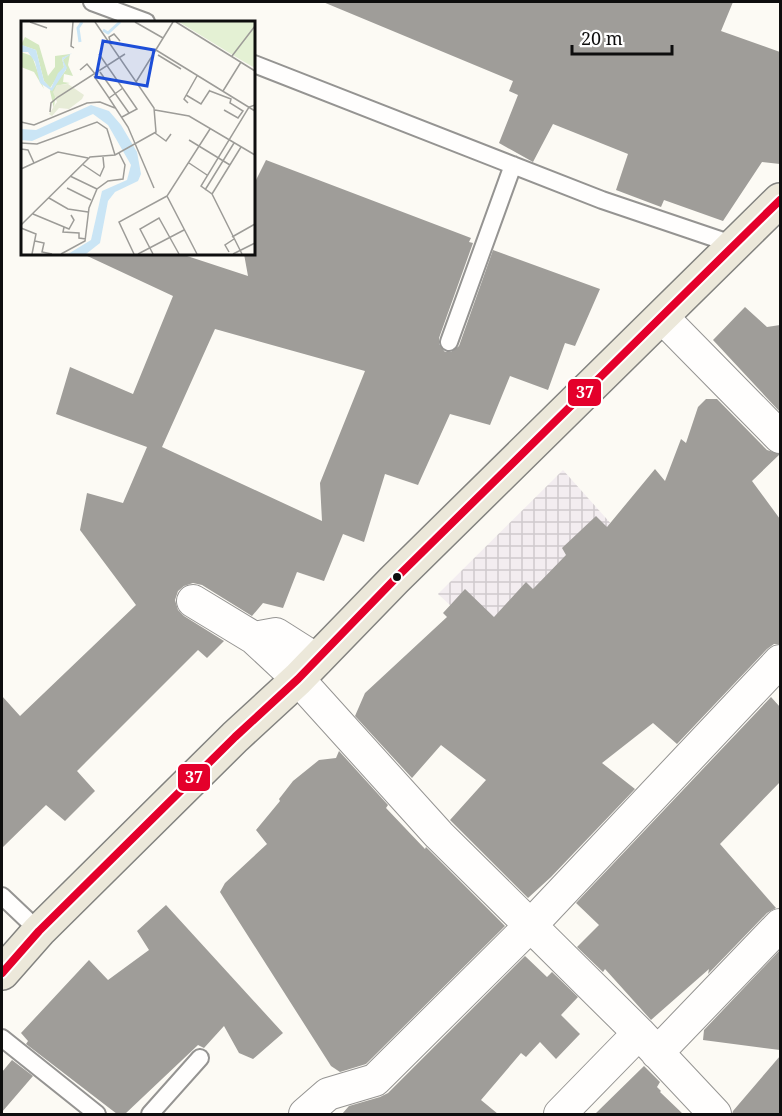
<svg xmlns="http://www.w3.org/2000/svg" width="782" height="1116" font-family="'Noto Serif',serif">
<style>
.industrial{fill:url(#industrial-grid)}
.building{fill:#9f9d99;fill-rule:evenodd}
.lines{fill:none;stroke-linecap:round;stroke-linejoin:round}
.service-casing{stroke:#959492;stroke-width:20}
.minor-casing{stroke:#959492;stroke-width:34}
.primary-casing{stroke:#82827f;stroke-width:36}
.service{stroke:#fffefd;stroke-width:16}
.minor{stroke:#fffefd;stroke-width:32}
.primary{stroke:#ece8da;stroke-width:33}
.bus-1-casing{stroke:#fff;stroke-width:12}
.bus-1{stroke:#e4002b;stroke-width:8}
.bus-dot{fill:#0e0e0e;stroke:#fff;stroke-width:2}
.inset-river{fill:none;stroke:#cae5f5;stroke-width:3}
.inset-road{fill:none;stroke:#9d9c98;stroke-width:1.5}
.view{fill:#1d4ed8;fill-opacity:0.15;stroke:#1d4ed8;stroke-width:3}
.inset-edge{fill:none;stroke:#0e0e0e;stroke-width:3}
.line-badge{stroke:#fff;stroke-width:2}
.badge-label{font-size:16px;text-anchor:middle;font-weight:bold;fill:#fff}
</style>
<defs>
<pattern id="industrial-grid" width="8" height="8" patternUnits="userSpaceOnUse" patternTransform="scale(1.5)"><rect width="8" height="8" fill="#f3edf0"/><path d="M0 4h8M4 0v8" fill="none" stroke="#cfcacd"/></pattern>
</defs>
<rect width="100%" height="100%" fill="#fcfaf4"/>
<path class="industrial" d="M 563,470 L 688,610 L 575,720 L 438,594 Z"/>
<path class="building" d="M 323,2 L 733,2 L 721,31 L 780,52 L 780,164 L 762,162 L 723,221 L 664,200 L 661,207 L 616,190 L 628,154 L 553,124 L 533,162 L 499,143 L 518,95 L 509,91 L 513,81 Z
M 266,160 L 471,238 L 469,242 L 473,243 L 439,338 L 439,344 L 445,352 L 451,352 L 459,346 L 493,250 L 600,289 L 575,346 L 565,343 L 548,390 L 510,376 L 490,425 L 450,414 L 418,485 L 385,474 L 364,542 L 343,534 L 324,581 L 297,572 L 283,608 L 263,603 L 252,616 L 202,585 L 193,583 L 184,586 L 178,591 L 175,600 L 178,610 L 184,616 L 224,641 L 207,658 L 198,650 L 77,771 L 95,791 L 65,821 L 46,805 L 2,848 L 2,696 L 20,716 L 136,605 L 80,530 L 87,493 L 123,503 L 147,447 L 56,414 L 70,367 L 133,394 L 173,296 L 83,254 L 181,254 L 248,276 L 244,254 L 254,254 L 254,184 ZM 215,329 L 365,371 L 320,483 L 322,521 L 162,447 Z
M 745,307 L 767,327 L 780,325 L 780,412 L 713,340 Z
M 706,399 L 717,399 L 767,450 L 780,454 L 752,481 L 780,519 L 780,644 L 774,644 L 767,649 L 677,744 L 653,723 L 602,763 L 635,789 L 551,877 L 528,898 L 450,820 L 486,780 L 441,745 L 412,778 L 355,716 L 365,693 L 447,617 L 443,613 L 465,589 L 494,617 L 526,582 L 533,589 L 566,555 L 562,548 L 596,516 L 607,527 L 655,469 L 665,481 L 681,439 L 686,443 L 698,407 Z
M 771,697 L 780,707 L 780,782 L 720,844 L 776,908 L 767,913 L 708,974 L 709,969 L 651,1020 L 605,969 L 603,972 L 577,947 L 599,925 L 576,903 Z
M 339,751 L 388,805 L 386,808 L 425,849 L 426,847 L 505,926 L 366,1064 L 340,1072 L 331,1066 L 220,892 L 225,883 L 267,844 L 256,830 L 280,801 L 279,799 L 293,781 L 319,760 L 336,758 Z
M 166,905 L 283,1033 L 253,1059 L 239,1053 L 224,1026 L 204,1048 L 198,1045 L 125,1114 L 117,1114 L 26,1044 L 28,1041 L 21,1033 L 89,960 L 108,980 L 149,950 L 137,931 Z
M 780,950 L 780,1050 L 703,1040 L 704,1030 Z
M 525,956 L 547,977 L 552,972 L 578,997 L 561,1015 L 580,1034 L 556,1059 L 540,1042 L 526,1057 L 521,1053 L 481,1100 L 498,1114 L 342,1114 L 349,1106 L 380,1097 L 388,1093 Z
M 780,1056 L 780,1114 L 732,1114 L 733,1111 Z
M 12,1060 L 33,1076 L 2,1112 L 2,1072 Z
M 644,1066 L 660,1082 L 657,1087 L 661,1091 L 660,1092 L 683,1114 L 595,1114 Z"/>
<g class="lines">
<g class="service-casing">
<path id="service" d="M 92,2 L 146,22
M 254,64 L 602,200 L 735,245
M 449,342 L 513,165
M 2,896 L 39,931
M 2,1038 L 97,1114
M 150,1114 L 200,1058"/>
</g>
<g class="minor-casing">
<path id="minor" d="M 662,317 L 780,437
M 193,601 L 254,638 L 298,679 L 439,835 L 639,1033 L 715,1114
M 254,638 L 276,634 L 317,660
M 657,1053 L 780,925
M 305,1114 L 328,1094 L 375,1080 L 530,926 L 780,661
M 560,1114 L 639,1033"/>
</g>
<g class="primary-casing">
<path id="primary" d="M 2,973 L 39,931 L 235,737 L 298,679 L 394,580 L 780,200"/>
</g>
<use href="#service" class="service"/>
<use href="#minor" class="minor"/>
<use href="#primary" class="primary"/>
<g class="bus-1-casing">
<path id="bus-1" d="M 2,973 L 39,931 L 235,737 L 298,679 L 394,580 L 780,200"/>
</g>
<use href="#bus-1" class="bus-1"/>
</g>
<circle class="bus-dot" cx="397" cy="577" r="5"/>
<g transform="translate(21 21)">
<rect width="234" height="234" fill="#fcfaf4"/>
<path d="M 158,1 L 234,1 L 234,47 L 220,39 Z" fill="#e4f1d4"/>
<path d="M 4,16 L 18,24 L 27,55 L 34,46 L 34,35 L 49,33 L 47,44 L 52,55 L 43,53 L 42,61 L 49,62 L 35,65 L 33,88 L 29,70 L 45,49 L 42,39 L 46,35 L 41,37 L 43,46 L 29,67 L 23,60 L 15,29 L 0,24 ZM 0,31 L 11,35 L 23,68 L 13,51 L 0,46 Z" fill="#d4e8c1"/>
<path d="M 47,63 L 63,74 L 61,78 L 48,88 L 38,87 L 31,95 L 28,93 L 36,81 L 32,71 L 36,64 Z" fill="#e7ecd7"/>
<path d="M 1,24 L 15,29 L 23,60 L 30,67 L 37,52 L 43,46 L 41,37 L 51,32 L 42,39 L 46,47 L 31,70 L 19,62 L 14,41 L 7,31 L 0,31 ZM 70,84 L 88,90 L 100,104 L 116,131 L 120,153 L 117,160 L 94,171 L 87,180 L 79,222 L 65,233 L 47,233 L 70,219 L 81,170 L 106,159 L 110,144 L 87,104 L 72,93 L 11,120 L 0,119 L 0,108 L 15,109 Z" fill="#cae5f5"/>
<path class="inset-river" d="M 82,9 L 87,12 L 99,1M 59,21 L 57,7 L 61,1"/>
<path class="inset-road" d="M 9,1 L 26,7M 52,1 L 50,25 L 53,27M 114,1 L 142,17M 155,1 L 234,50M 90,24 L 88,16 L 93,13 L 99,20M 135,29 L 234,90M 78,33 L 116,88 L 101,96M 137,34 L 160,48M 211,35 L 234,5M 59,49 L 66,43 L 75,54M 79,51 L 108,92M 73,55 L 88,77 L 102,67M 115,61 L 152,1M 189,70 L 210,78 L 209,82 L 222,90 L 217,97 L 203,89M 202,70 L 220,41M 165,74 L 180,83 L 189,69M 88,77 L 107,106 L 133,167M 167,82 L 163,78 L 176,55M 134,89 L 168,95 L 234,134M 29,91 L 30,82 L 37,76 L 104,33M 0,101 L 13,104 L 66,82 L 79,81 L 94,87M 134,112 L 145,120 L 150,113M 168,119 L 209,144M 0,122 L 16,123 L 76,101 L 86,108 L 94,134M 0,128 L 7,129 L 13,142M 168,142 L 186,154M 61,143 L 79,155 L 83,146 L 82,136M 0,148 L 37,131 L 67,137M 49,155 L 76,168M 46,167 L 70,179M 184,169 L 213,122M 191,173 L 220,126M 28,177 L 47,188 L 67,191M 12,193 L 48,208 L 53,199 L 50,194M 0,204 L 69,136 L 94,134 L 135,111 L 133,87 L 74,1M 43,206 L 42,211 L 58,212 L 58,217 L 65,218M 0,207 L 15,213 L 11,233M 211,216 L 234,203M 14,220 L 23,222 L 21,231 L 31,233M 208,231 L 204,224 L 213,218M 40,233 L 64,220 L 68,187 L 76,168 L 87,160 L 102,158 L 104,144 L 98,132M 113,233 L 98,201 L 146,175M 117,233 L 163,209M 132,233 L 119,208 L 138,197 L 158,233M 176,233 L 146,175 L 189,108M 212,233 L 234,222M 221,233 L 191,173 L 180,165 L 228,86 L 234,84"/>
<path class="view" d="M 82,20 L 133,29 L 126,65 L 75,56 Z"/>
<rect width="234" height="234" class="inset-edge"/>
</g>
<g class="line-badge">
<rect x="567" y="378" width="35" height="29" rx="6" fill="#e4002b"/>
<rect x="177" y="763" width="34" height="29" rx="6" fill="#e4002b"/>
</g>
<g class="badge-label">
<text x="585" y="398">37</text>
<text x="194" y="783">37</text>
</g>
<rect width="782" height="1116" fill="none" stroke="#0e0e0e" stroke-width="6"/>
<path d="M572 45v9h100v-9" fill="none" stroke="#0e0e0e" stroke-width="3"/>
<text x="581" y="45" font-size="18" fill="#0e0e0e" stroke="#ffffff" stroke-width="4.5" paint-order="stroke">20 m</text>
</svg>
